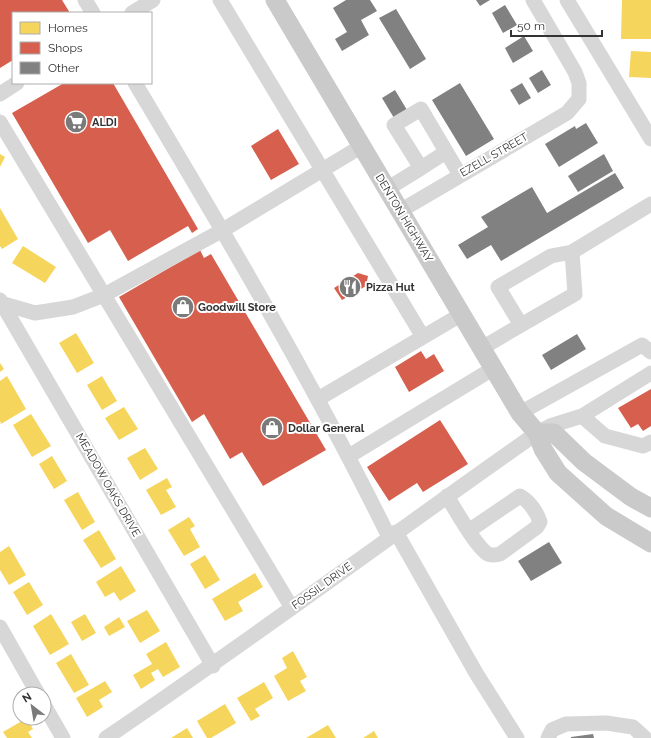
<svg xmlns="http://www.w3.org/2000/svg" width="651" height="738" font-family="Raleway,sans-serif">
<style>
.homes{fill:#f6d55c}
.shops{fill:#d6604d}
.building{fill:#818181}
.lines{fill:none;stroke-linecap:round;stroke-linejoin:round}
.minor{stroke:#d7d7d7;stroke-width:15}
.major{stroke:#cacaca;stroke-width:19}
.labels{text-anchor:middle;dominant-baseline:central;stroke-width:4;stroke-linejoin:round;paint-order:stroke}
.poi-label{font-size:11px;font-weight:bold;fill:#333;stroke:#fff;text-anchor:start}
.street-label{font-size:11px;fill:#333;stroke:#fff}
</style>
<rect width="100%" height="100%" fill="#fff"/>
<path class="homes" d="M 622,0 L 651,0 L 651,39 L 621,39 Z
M 631,51 L 651,52 L 651,78 L 629,77 Z
M 0,154 L 5,157 L 0,167 Z
M 0,208 L 18,239 L 2,249 L 0,246 Z
M 23,246 L 56,267 L 45,283 L 12,263 Z
M 76,333 L 94,363 L 77,373 L 59,343 Z
M 0,363 L 4,369 L 0,372 Z
M 7,376 L 26,409 L 1,424 L 0,421 L 0,381 Z
M 102,376 L 117,401 L 102,410 L 87,385 Z
M 124,407 L 138,429 L 119,440 L 105,418 Z
M 31,414 L 51,446 L 32,457 L 13,425 Z
M 145,448 L 158,469 L 140,480 L 127,458 Z
M 52,456 L 67,481 L 54,489 L 39,464 Z
M 167,478 L 172,487 L 166,490 L 176,507 L 161,515 L 146,490 Z
M 78,492 L 95,522 L 82,530 L 64,500 Z
M 189,517 L 195,526 L 190,529 L 200,547 L 184,556 L 168,530 Z
M 99,530 L 116,559 L 101,568 L 83,540 Z
M 9,546 L 26,575 L 9,585 L 0,570 L 0,552 Z
M 205,555 L 220,580 L 205,589 L 190,564 Z
M 121,566 L 136,591 L 120,601 L 114,592 L 105,597 L 96,582 Z
M 255,573 L 263,587 L 238,602 L 243,611 L 225,621 L 212,599 Z
M 29,582 L 43,605 L 27,615 L 13,592 Z
M 147,610 L 160,631 L 140,643 L 127,621 Z
M 51,614 L 69,644 L 50,655 L 33,626 Z
M 85,614 L 96,633 L 82,641 L 71,622 Z
M 119,617 L 125,627 L 109,636 L 104,627 Z
M 166,642 L 180,667 L 163,677 L 158,669 L 151,673 L 155,680 L 141,689 L 133,675 L 152,664 L 146,654 Z
M 293,651 L 307,677 L 300,681 L 306,691 L 288,701 L 274,676 L 287,668 L 282,658 Z
M 71,654 L 89,685 L 74,693 L 56,663 Z
M 105,681 L 112,692 L 99,700 L 103,707 L 87,717 L 76,698 Z
M 264,682 L 273,698 L 255,709 L 260,716 L 251,721 L 237,698 Z
M 225,704 L 236,723 L 211,738 L 207,738 L 197,721 Z
M 27,718 L 33,729 L 28,732 L 32,738 L 7,738 L 3,732 Z
M 328,725 L 336,738 L 306,738 Z
M 187,728 L 193,738 L 171,738 Z
M 374,731 L 378,738 L 363,738 Z"/>
<path class="shops" d="M 0,0 L 62,0 L 70,13 L 13,13 L 13,60 L 0,68 Z
M 64,83 L 113,83 L 198,229 L 192,233 L 188,226 L 128,261 L 110,230 L 88,243 L 12,113 Z
M 278,129 L 299,164 L 271,180 L 251,146 Z
M 200,250 L 204,258 L 211,254 L 326,450 L 263,486 L 242,452 L 230,459 L 204,414 L 192,422 L 119,297 Z
M 358,273 L 368,276 L 366,286 L 342,300 L 334,288 Z
M 421,351 L 426,359 L 434,354 L 444,371 L 409,392 L 395,367 Z
M 651,389 L 651,426 L 643,431 L 638,424 L 631,428 L 618,408 Z
M 440,420 L 468,464 L 423,492 L 417,483 L 389,501 L 367,467 Z"/>
<path class="building" d="M 346,0 L 370,0 L 377,11 L 361,20 L 369,35 L 342,51 L 335,39 L 347,32 L 333,8 Z
M 476,0 L 490,0 L 480,6 Z
M 505,5 L 517,25 L 503,33 L 492,13 Z
M 396,9 L 426,59 L 410,69 L 379,18 Z
M 524,36 L 533,51 L 513,63 L 505,48 Z
M 542,70 L 551,85 L 538,93 L 529,78 Z
M 460,83 L 494,139 L 466,156 L 432,100 Z
M 522,83 L 531,98 L 519,105 L 510,90 Z
M 395,90 L 407,110 L 394,118 L 382,98 Z
M 586,123 L 598,143 L 559,167 L 545,144 L 575,126 L 576,129 Z
M 604,154 L 613,171 L 578,192 L 568,176 Z
M 615,173 L 624,188 L 501,261 L 491,245 L 467,259 L 458,245 L 488,227 L 481,217 L 532,187 L 547,213 Z
M 577,334 L 586,349 L 551,370 L 542,355 Z
M 549,542 L 562,563 L 531,581 L 518,561 Z
M 593,734 L 594,738 L 571,738 L 571,737 Z"/>
<g class="lines">
<path class="minor" d="M 85,0 L 93,13
M 220,0 L 423,337
M 567,0 L 651,139
M 132,13 L 153,0
M 135,83 C 224,232 312,381 389,537
M 0,94 L 17,83
M 0,122 L 292,608
M 421,168 L 446,152
M 387,189 L 421,168 L 394,125 L 421,109 L 460,175
M 400,211 L 567,113 L 579,99 L 579,83 L 575,72 L 533,0
M 572,252 L 575,294 L 521,325 L 498,287 L 551,256 L 572,252 L 651,204
M 0,300 L 213,666
M 4,304 L 35,313 L 73,307 L 104,295 L 223,230 L 362,146
M 482,348 L 521,325
M 318,399 L 462,314
M 520,413 L 642,345 L 651,352
M 582,416 L 605,436 L 643,446 L 651,442
M 349,456 L 494,368
M 447,496 C 455,509 476,547 488,554 C 492,556 495,555 500,554 L 537,527 L 540,522 C 537,512 529,501 520,496 L 470,530
M 396,532 L 476,673 L 517,738
M 0,627 L 38,694
M 44,705 L 63,738
M 106,738 C 252,639 393,534 537,433 L 550,426 L 582,416 L 651,373
M 548,738 L 552,730 L 566,724 L 606,723 L 633,727 L 645,738"/>
<path class="major" d="M 275,0 L 520,413 L 537,433 L 543,449 L 558,473 L 606,516 L 651,543
M 537,433 L 554,433 L 584,462 L 631,497 L 651,508"/>
</g>
<defs>
<g id="supermarket-disc" transform="scale(1.15)"><circle r="9.5" fill="#7a7a7a" stroke="#fff"/><path d="M-6-5.5h2.5l.6 2H6L4.5 2H-2.5L-4.4-4H-6ZM-1.5 3.2a1.3 1.3 0 1 0 .1 0ZM3 3.2a1.3 1.3 0 1 0 .1 0Z" fill="#fff"/></g>
<g id="restaurant-disc" transform="scale(1.15)"><circle r="9.5" fill="#7a7a7a" stroke="#fff"/><path d="M-5-6h1v4h1v-4h1v4h1v-4h1v5L-1.5 .5V6h-2V.5L-5-1ZM5-6V6H3V1.5H1.5Q1.5-4 5-6Z" fill="#fff"/></g>
<g id="shop-disc" transform="scale(1.15)"><circle r="9.5" fill="#7a7a7a" stroke="#fff"/><path d="M-5-2.5h2.3a2.7 3.5 0 0 1 5.4 0H5L5.5 6h-11ZM-1.5-2.5h3a1.5 2.3 0 0 0-3 0Z" fill="#fff"/></g>
</defs>
<g fill-rule="evenodd">
<use href="#supermarket-disc" x="76" y="122"/>
<use href="#restaurant-disc" x="350" y="287"/>
<use href="#shop-disc" x="183" y="307"/>
<use href="#shop-disc" x="272" y="428"/>
</g>
<g class="labels">
<g class="poi-label">
<text x="92" y="122">ALDI</text>
<text x="366" y="287">Pizza Hut</text>
<text x="198" y="307">Goodwill Store</text>
<text x="288" y="428">Dollar General</text>
</g>
<g class="street-label">
<text transform="translate(494 155) rotate(-30)">EZELL STREET</text>
<text transform="translate(404 218) rotate(59)">DENTON HIGHWAY</text>
<text transform="translate(108 485) rotate(60)">MEADOW OAKS DRIVE</text>
<text transform="translate(322 586) rotate(-36)">FOSSIL DRIVE</text>
</g>
</g>
<rect x="12" y="12" width="140" height="72" fill="#ffffff" stroke="#adadad"/>
<rect x="20" y="22" width="20" height="12" fill="#f6d55c" stroke="#adadad"/>
<text x="48" y="32" font-size="12" fill="#333333">Homes</text>
<rect x="20" y="42" width="20" height="12" fill="#d6604d" stroke="#adadad"/>
<text x="48" y="52" font-size="12" fill="#333333">Shops</text>
<rect x="20" y="62" width="20" height="12" fill="#818181" stroke="#adadad"/>
<text x="48" y="72" font-size="12" fill="#333333">Other</text>
<g transform="translate(32 706) rotate(329)"><circle r="19" fill="#ffffff" stroke="#adadad"/>
<path d="M0-3L7 15L0 10L-7 15Z" fill="#7a7a7a"/>
<text y="-6" font-size="11" font-weight="bold" text-anchor="middle" fill="#333333">N</text>
</g>
<path d="M511 30v6h91v-6" fill="none" stroke="#333333" stroke-width="2"/>
<text x="517" y="30" font-size="12" fill="#333333" stroke="#ffffff" stroke-width="3" paint-order="stroke">50 m</text>
</svg>
